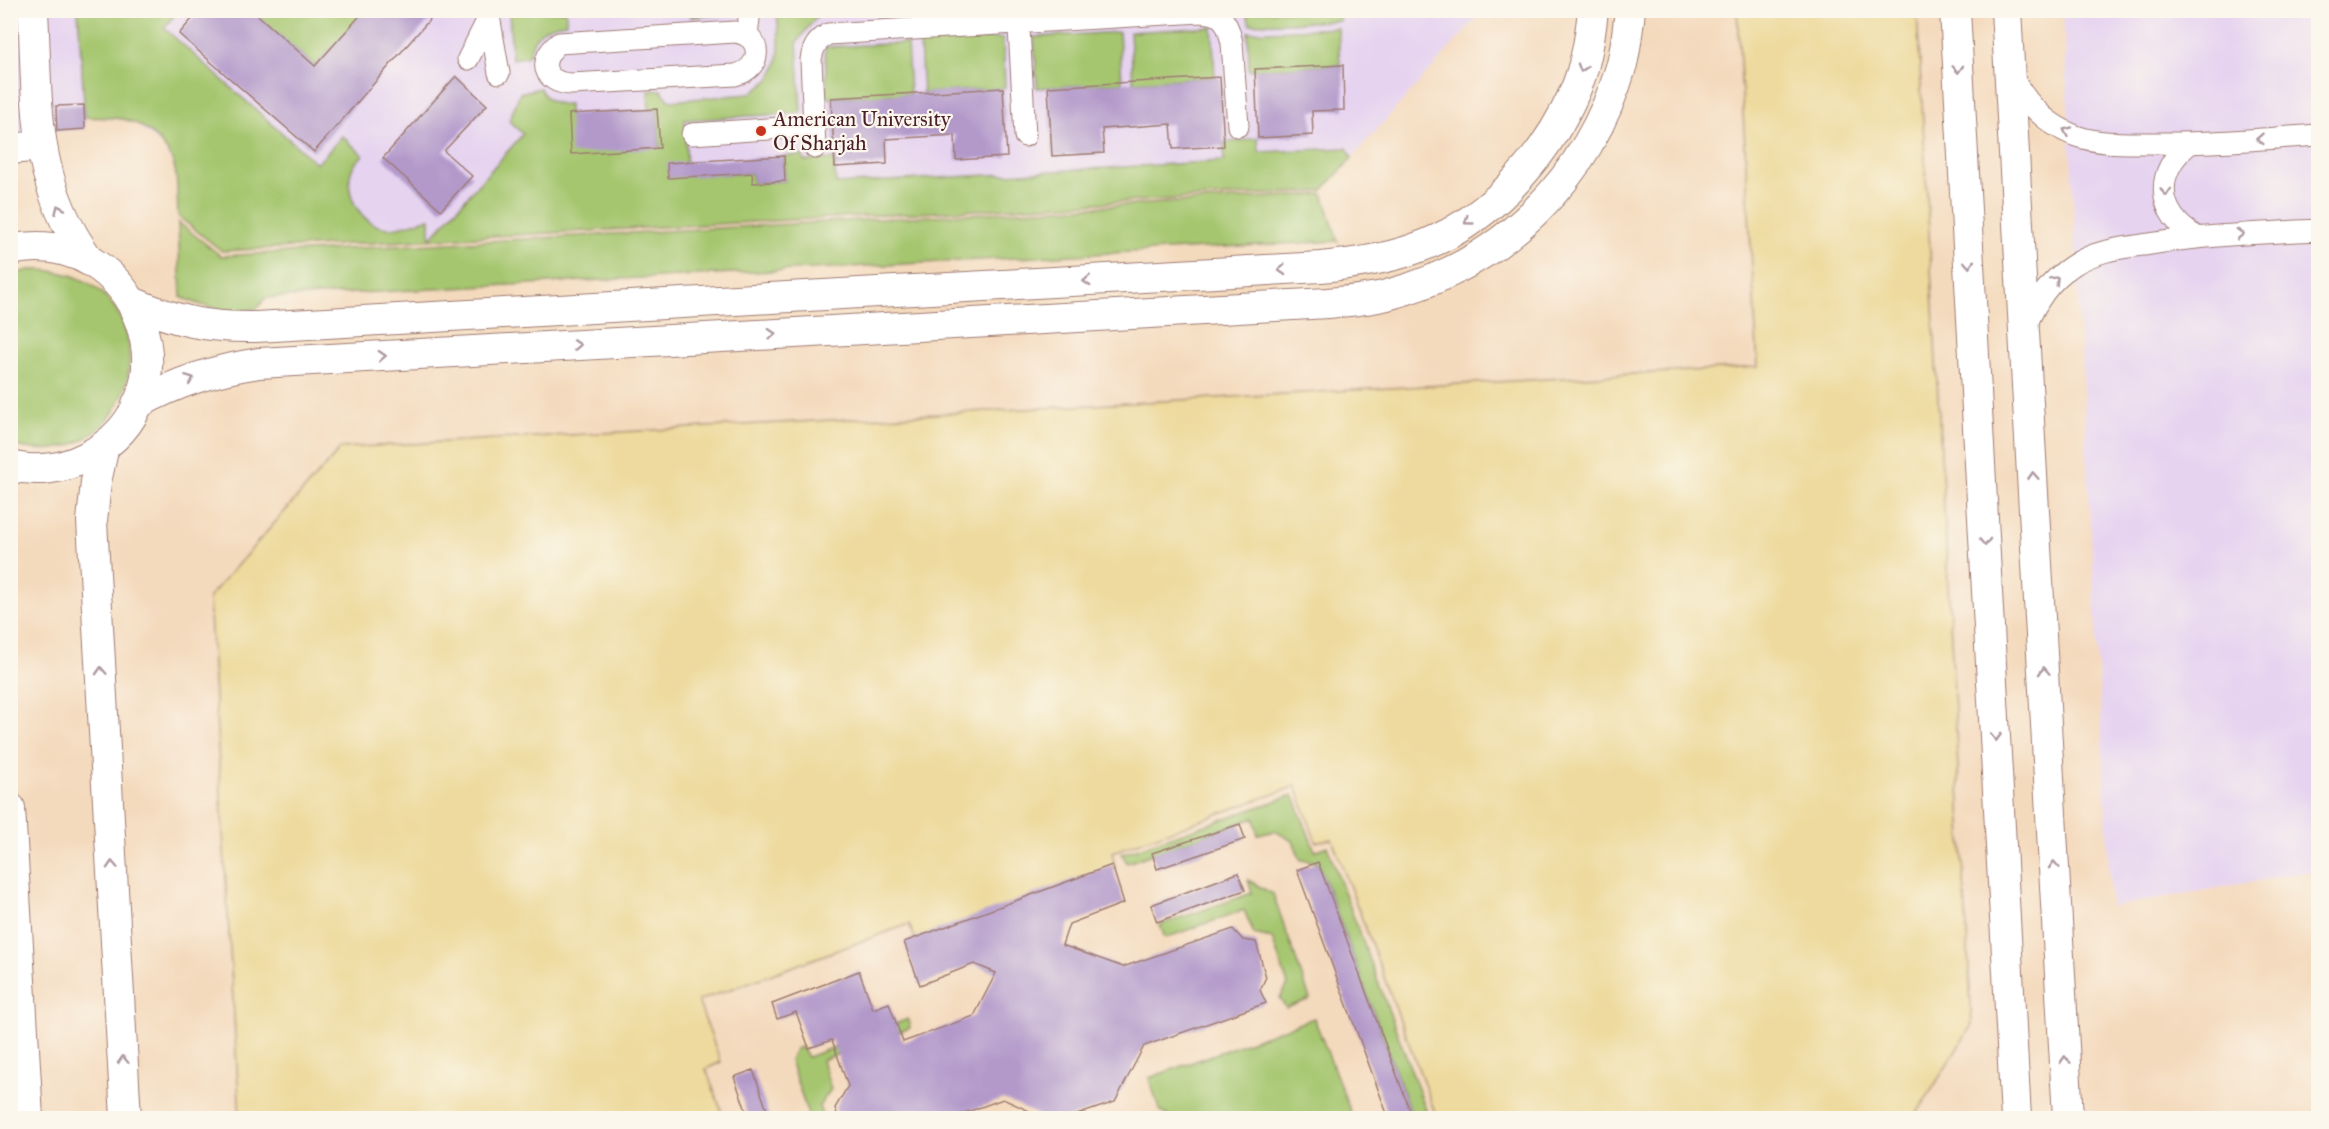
<svg xmlns="http://www.w3.org/2000/svg" width="2329" height="1129" font-family="'IM FELL Great Primer',serif">
<style>
.built{fill:#e6d3f0}
.green{fill:#a5c66e;stroke:#78724c;stroke-width:1.5}
.sand{fill:#eeda9e;stroke:#9c7c64;stroke-width:1.5}
.building{fill:#b299ca}
.lines{fill:none;stroke-linecap:round;stroke-linejoin:round}
.street-casing{stroke:#9f7c74;stroke-width:23}
.secondary-casing{stroke:#9f7c74;stroke-width:32}
.street{stroke:#fff;stroke-width:21}
.secondary{stroke:#fff;stroke-width:30}
.oneway{stroke:#ae9aa0}
.poi-dot{fill:#c8321e;stroke:#fbf7ec;stroke-width:2}
.labels{text-anchor:middle;dominant-baseline:central;stroke-width:4.5;stroke-linejoin:round;paint-order:stroke}
.poi-label{font-size:21px;fill:#4a1f2b;stroke:#fbf7ec;text-anchor:start}
</style>
<rect width="100%" height="100%" fill="#fbf7ec"/>
<filter id="ink" filterUnits="userSpaceOnUse"><feTurbulence type="fractalNoise" baseFrequency=".0167" numOctaves="2"/><feDisplacementMap in="SourceGraphic" scale="12" xChannelSelector="R" yChannelSelector="G"/><feConvolveMatrix kernelMatrix="1 2 1 2 8 2 1 2 1" color-interpolation-filters="sRGB"/></filter>
<filter id="wash" filterUnits="userSpaceOnUse"><feTurbulence type="fractalNoise" baseFrequency=".008" numOctaves="4" result="noise"/><feDisplacementMap in="SourceGraphic" scale="24" xChannelSelector="R" yChannelSelector="G"/><feGaussianBlur stdDeviation="1.35" result="paint"/><feColorMatrix in="noise" values="0 0 0 0 0 0 0 0 0 0 0 0 0 0 0 0 0 1.4 0 .05"/><feComposite in="paint" operator="in"/></filter>
<g filter="url(#wash)">
<rect width="100%" height="100%" fill="#f4dabd"/>
<path class="built" d="M 11,11 L 1483,11 L 1322,191 L 222,251 L 178,216 L 175,168 L 163,146 L 136,124 L 125,120 L 85,117 L 85,129 L 11,133 Z
M 2063,11 L 2318,11 L 2318,870 L 2111,907 Z"/>
<path class="green" d="M 78,11 L 178,11 L 164,28 L 317,164 L 342,136 L 363,155 C 359,159 354,164 352,169 C 342,193 362,228 389,228 C 402,228 418,221 430,218 L 430,239 L 523,134 L 509,121 L 520,93 L 540,88 C 546,101 555,105 569,104 L 569,114 L 660,147 L 657,109 L 649,109 L 648,91 L 661,90 L 670,101 L 749,94 C 787,75 779,46 777,11 L 821,11 L 797,42 L 801,113 L 685,120 L 687,176 L 752,173 L 753,183 L 785,181 L 784,156 L 803,155 L 804,161 L 834,159 L 836,184 L 1224,161 L 1224,143 L 1258,138 L 1259,152 L 1347,148 L 1352,158 L 1322,191 L 222,251 L 178,216 C 177,201 178,184 175,169 C 171,148 147,126 127,120 C 114,117 98,118 85,117 Z
M 252,11 L 365,11 L 315,66 Z
M 509,11 L 566,11 L 566,23 C 544,26 533,33 529,56 L 512,59 Z
M 691,11 L 691,10 L 730,11 L 726,14 L 691,17 Z
M 1246,11 L 1340,11 L 1340,21 L 1250,24 Z
M 1212,27 L 1215,77 L 1133,82 L 1130,32 Z
M 1338,28 L 1340,65 L 1249,70 L 1248,32 Z
M 1119,32 L 1122,83 L 1037,88 L 1034,37 Z
M 1003,38 L 1005,88 L 923,93 L 920,43 Z
M 907,43 L 910,94 L 827,98 L 825,47 Z
M 1323,194 L 1338,241 L 265,298 L 257,309 C 229,312 206,309 181,297 L 178,222 L 221,256 Z
M 29,270 C 179,265 151,482 11,445 L 10,275 Z
M 1293,795 L 1315,851 L 1327,846 L 1429,1118 L 1413,1118 L 1318,862 L 1301,860 L 1293,841 L 1275,831 L 1258,835 L 1254,818 L 1127,863 L 1122,854 Z
M 1248,880 L 1273,894 L 1310,999 L 1286,1008 L 1280,998 L 1288,985 L 1272,938 L 1254,934 L 1244,910 L 1165,938 L 1160,925 L 1252,893 Z
M 1314,1018 L 1353,1118 L 1170,1118 L 1159,1109 L 1149,1078 Z
M 908,1019 L 910,1028 L 822,1060 L 831,1089 L 819,1106 L 823,1118 L 809,1118 L 790,1060 L 795,1049 L 801,1047 L 808,1057 Z"/>
<path class="sand" d="M 1737,11 L 1917,11 L 1972,1025 L 1914,1118 L 1437,1118 L 1332,839 L 1316,842 L 1296,786 L 1112,852 L 1115,867 L 916,941 L 909,924 L 698,1001 L 721,1062 L 706,1069 L 724,1118 L 240,1118 L 209,597 L 341,448 L 1758,367 Z"/>
<g id="blocks">
<path class="building" d="M 200,10 L 252,10 L 315,66 L 365,10 L 438,10 L 314,152 L 179,34 Z
M 1343,65 L 1344,110 L 1312,111 L 1313,135 L 1258,138 L 1255,69 Z
M 456,76 L 487,105 L 444,151 L 472,176 L 441,210 L 383,158 Z
M 1220,77 L 1224,146 L 1173,149 L 1171,124 L 1102,129 L 1104,153 L 1052,156 L 1048,87 Z
M 1003,88 L 1007,157 L 956,160 L 955,135 L 886,139 L 887,164 L 835,167 L 831,98 Z
M 84,105 L 85,129 L 57,131 L 56,106 Z
M 657,109 L 660,148 L 571,154 L 569,114 Z
M 784,156 L 785,181 L 753,183 L 752,173 L 668,178 L 667,163 Z
M 1240,824 L 1245,839 L 1157,869 L 1152,853 Z
M 1318,862 L 1413,1119 L 1389,1119 L 1297,870 Z
M 1112,865 L 1124,903 L 1069,924 L 1062,945 L 1123,967 L 1233,929 L 1243,940 L 1256,942 L 1266,977 L 1260,990 L 1266,1003 L 1144,1046 L 1115,1102 L 1065,1119 L 1047,1119 L 1003,1099 L 948,1119 L 839,1119 L 835,1108 L 848,1086 L 832,1040 L 809,1048 L 796,1012 L 777,1019 L 772,1004 L 859,971 L 873,1009 L 889,1003 L 903,1042 L 974,1016 L 996,973 L 974,964 L 920,985 L 904,942 Z
M 1238,873 L 1245,890 L 1157,922 L 1151,905 Z
M 753,1070 L 770,1119 L 749,1119 L 734,1077 Z"/>
</g>
</g>
<g filter="url(#ink)">
<use href="#blocks" fill-opacity="0" stroke="#9f7c74" stroke-width="1.5"/>
<g class="lines">
<g class="street-casing">
<path id="street" d="M 488,10 L 499,73
M 1018,10 L 1025,136
M 735,32 C 764,36 763,69 735,75 L 571,84 C 543,83 537,60 559,43 Z
M 747,36 L 750,10
M 468,59 L 488,19
M 2011,74 C 2025,102 2046,125 2076,136 C 2099,144 2124,143 2149,143 C 2206,144 2262,139 2318,135
M 692,134 L 814,126
M 2191,143 C 2153,170 2156,215 2197,237
M 815,148 L 811,60 C 813,47 817,41 828,34 L 1201,12 C 1224,13 1227,22 1232,43 L 1238,126
M 2026,326 C 2036,302 2049,281 2072,266 C 2095,250 2123,248 2150,244 C 2206,235 2262,233 2318,230"/>
</g>
<g class="secondary-casing">
<path id="secondary" d="M 33,10 C 38,104 31,180 89,260
M 1955,10 L 2016,1118
M 2006,10 L 2068,1118
M 10,149 L 41,146
M 10,250 C 139,223 202,398 86,457 C 63,469 36,472 10,466
M 132,302 C 175,321 209,328 256,327 L 1321,267 C 1352,264 1382,260 1411,250 C 1485,226 1545,160 1575,91 C 1586,65 1590,38 1593,10
M 137,404 C 177,382 214,370 259,363 L 1328,303 C 1347,301 1368,300 1387,295 C 1502,265 1589,179 1622,64 C 1626,47 1628,28 1630,10
M 104,446 L 96,482 L 92,521 L 126,1118
M 10,808 L 28,1118"/>
</g>
<use href="#street" class="street"/>
<use href="#secondary" class="secondary"/>
</g>
<defs><path id="oneway-chevron" d="M-2-3.5L2.5 0L-2 3.5" fill="none" stroke-width="1.6" stroke-linecap="round" stroke-linejoin="round" transform="scale(1.5)"/></defs>
<g class="oneway">
<use href="#oneway-chevron" transform="translate(1582 68) rotate(107)"/>
<use href="#oneway-chevron" transform="translate(1958 69) rotate(87)"/>
<use href="#oneway-chevron" transform="translate(2067 131) rotate(-155)"/>
<use href="#oneway-chevron" transform="translate(2260 139) rotate(176)"/>
<use href="#oneway-chevron" transform="translate(2166 192) rotate(86)"/>
<use href="#oneway-chevron" transform="translate(59 209) rotate(-114)"/>
<use href="#oneway-chevron" transform="translate(1468 221) rotate(144)"/>
<use href="#oneway-chevron" transform="translate(2240 234) rotate(-3)"/>
<use href="#oneway-chevron" transform="translate(1969 264) rotate(87)"/>
<use href="#oneway-chevron" transform="translate(1282 270) rotate(177)"/>
<use href="#oneway-chevron" transform="translate(2055 280) rotate(-45)"/>
<use href="#oneway-chevron" transform="translate(1087 281) rotate(177)"/>
<use href="#oneway-chevron" transform="translate(772 334) rotate(-3)"/>
<use href="#oneway-chevron" transform="translate(577 345) rotate(-3)"/>
<use href="#oneway-chevron" transform="translate(382 356) rotate(-3)"/>
<use href="#oneway-chevron" transform="translate(190 379) rotate(-21)"/>
<use href="#oneway-chevron" transform="translate(2033 476) rotate(-93)"/>
<use href="#oneway-chevron" transform="translate(1985 542) rotate(87)"/>
<use href="#oneway-chevron" transform="translate(101 671) rotate(-93)"/>
<use href="#oneway-chevron" transform="translate(2044 671) rotate(-93)"/>
<use href="#oneway-chevron" transform="translate(1996 737) rotate(87)"/>
<use href="#oneway-chevron" transform="translate(112 865) rotate(-93)"/>
<use href="#oneway-chevron" transform="translate(2054 865) rotate(-93)"/>
<use href="#oneway-chevron" transform="translate(123 1060) rotate(-93)"/>
<use href="#oneway-chevron" transform="translate(2065 1060) rotate(-93)"/>
</g>
</g>
<circle class="poi-dot" cx="761" cy="131" r="6"/>
<g class="labels">
<g class="poi-label">
<text x="773" y="119">American University<tspan x="773" dy="24">Of Sharjah</tspan></text>
</g>
</g>
<rect width="2329" height="1129" fill="none" stroke="#fbf7ec" stroke-width="36"/>
</svg>
